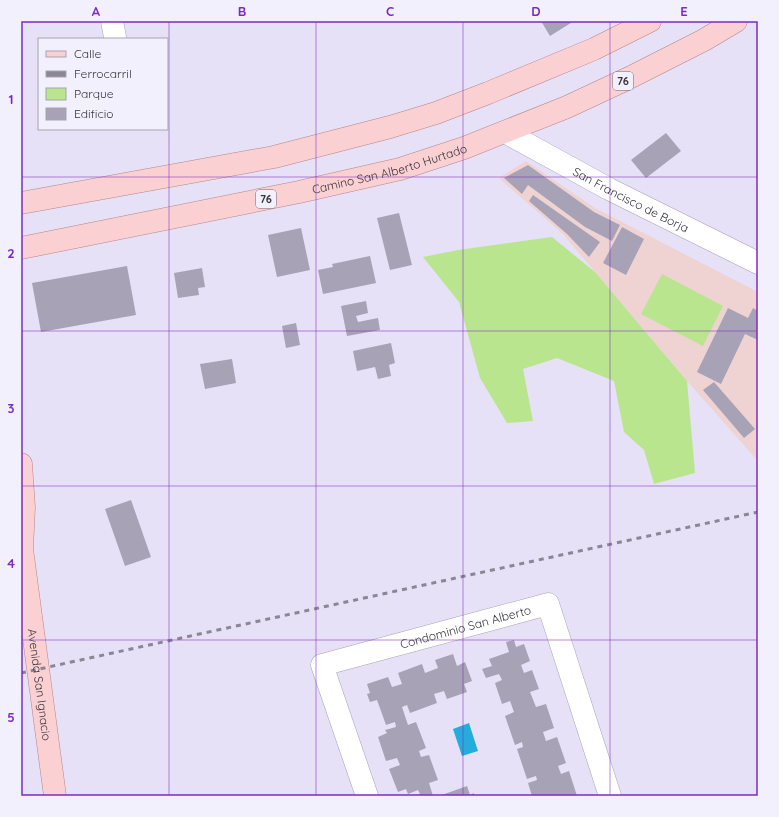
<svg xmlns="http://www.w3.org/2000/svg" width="779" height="817" font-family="Quicksand,sans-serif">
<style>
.education{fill:#eed3d2}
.green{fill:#bae58f}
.water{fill:#25acda}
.building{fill:#a7a2b6}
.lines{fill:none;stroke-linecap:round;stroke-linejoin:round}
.minor-casing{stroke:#a6a2b5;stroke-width:23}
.major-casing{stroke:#b4858a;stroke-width:23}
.minor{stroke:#fff;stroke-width:22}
.major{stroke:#fbd0d2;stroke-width:22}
.rail{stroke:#8a8694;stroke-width:3;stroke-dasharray:5 5;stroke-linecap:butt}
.grid{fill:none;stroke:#7b2cbf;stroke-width:1;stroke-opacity:0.55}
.labels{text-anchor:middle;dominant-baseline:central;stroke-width:3;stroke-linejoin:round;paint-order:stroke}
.shield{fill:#f2f0fc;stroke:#6e6c75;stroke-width:1}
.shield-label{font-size:11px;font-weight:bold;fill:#35333b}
.street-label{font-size:12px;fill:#35333b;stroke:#f2f0fc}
.neatline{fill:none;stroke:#7b2cbf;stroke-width:1.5}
.grid-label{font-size:13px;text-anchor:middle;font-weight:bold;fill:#7b2cbf}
</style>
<rect width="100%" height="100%" fill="#e6e1f6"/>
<path class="education" d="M 526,161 L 595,208 L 758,292 L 758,461 L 687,381 L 563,234 L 499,178 Z"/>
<path class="green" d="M 552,237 L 595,272 L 687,381 L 695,473 L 654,484 L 644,450 L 624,432 L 614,381 L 557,358 L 523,369 L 533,421 L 507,423 L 480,378 L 459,302 L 423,257 L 458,250 Z
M 662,274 L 723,306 L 703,346 L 641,314 Z"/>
<path class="water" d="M 469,723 L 478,751 L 462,756 L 453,729 Z"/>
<path class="building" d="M 541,21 L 574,21 L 550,36 Z
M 666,133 L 681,151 L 646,178 L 631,160 Z
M 528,165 L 594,212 L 620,225 L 612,241 L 585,227 L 528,185 L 522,194 L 504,178 Z
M 533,195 L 600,242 L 589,257 L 567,234 L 529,201 Z
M 399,213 L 412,265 L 390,270 L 377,218 Z
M 622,227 L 644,239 L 626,275 L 603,263 Z
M 301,228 L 310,270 L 277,277 L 268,235 Z
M 370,256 L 376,283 L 323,294 L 318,270 L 333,267 L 332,264 Z
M 127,266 L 136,315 L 41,332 L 32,283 Z
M 202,268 L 205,287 L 198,288 L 199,295 L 178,298 L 174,273 Z
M 366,301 L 368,313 L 356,316 L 358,322 L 378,318 L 380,330 L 347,336 L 341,306 Z
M 728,308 L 748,318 L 753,308 L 758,311 L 758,340 L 745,334 L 721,384 L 697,372 Z
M 296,323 L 300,345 L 286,348 L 282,326 Z
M 391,343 L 395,363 L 389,365 L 391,376 L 378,379 L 375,367 L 357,371 L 353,351 Z
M 232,359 L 236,383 L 205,389 L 200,364 Z
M 714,382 L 755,429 L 744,438 L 703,390 Z
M 131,500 L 151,557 L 125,566 L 105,509 Z
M 514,640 L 516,647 L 524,644 L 530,661 L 521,665 L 524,673 L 532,670 L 539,689 L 530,692 L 536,707 L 546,704 L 554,728 L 543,732 L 546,741 L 557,737 L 566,763 L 558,766 L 561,774 L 569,771 L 577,796 L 532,796 L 528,783 L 537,780 L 536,776 L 527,779 L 517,749 L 523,747 L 522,742 L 515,745 L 505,716 L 514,712 L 510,701 L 502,704 L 495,683 L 502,680 L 499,674 L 486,678 L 482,669 L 492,666 L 489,659 L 509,652 L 506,642 Z
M 453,654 L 457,666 L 465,662 L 472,681 L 464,684 L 467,692 L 447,699 L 444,691 L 434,694 L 437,703 L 410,713 L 407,705 L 402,707 L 408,725 L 416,722 L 426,748 L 419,751 L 421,757 L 429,755 L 438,780 L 429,783 L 433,796 L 416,796 L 420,794 L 418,790 L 408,794 L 406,789 L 398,792 L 389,769 L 400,765 L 397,758 L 386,761 L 378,737 L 387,733 L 385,730 L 396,727 L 395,722 L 386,725 L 377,700 L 370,702 L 367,694 L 370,693 L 367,684 L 388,677 L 392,687 L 402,684 L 398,673 L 422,664 L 425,673 L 438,668 L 435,660 Z
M 467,786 L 470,795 L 474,793 L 474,796 L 439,796 Z"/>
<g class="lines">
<g class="minor-casing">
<g id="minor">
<path d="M 112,21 L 115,37"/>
<path id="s1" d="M 505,132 L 609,189 L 758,263"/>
<path id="s2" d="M 367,796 L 322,665 L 548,604 L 610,796"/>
</g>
</g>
<g class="major-casing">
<g id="major">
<path d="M 21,203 L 274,157 L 390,127 L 436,113 L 488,93 L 594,49 L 650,21"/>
<path id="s3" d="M 21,248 L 299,192 L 400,169 L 464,148 L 567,107 L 629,78 L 704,40 L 736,21"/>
<path id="s4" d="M 21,464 L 24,507 L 22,549 L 55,796"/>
</g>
</g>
<use href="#minor" class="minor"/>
<use href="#major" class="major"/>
<path class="rail" d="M 21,673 L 758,512"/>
</g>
<path class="grid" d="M 169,21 L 169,796M 316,21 L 316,796M 463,21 L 463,796M 610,21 L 610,796M 21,177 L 758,177M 21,331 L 758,331M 21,486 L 758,486M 21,640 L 758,640"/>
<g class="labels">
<g class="shield">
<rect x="613" y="72" width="20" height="18" rx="3"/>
<rect x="256" y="190" width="20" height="18" rx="3"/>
</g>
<g class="shield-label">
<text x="623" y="81">76</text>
<text x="266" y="199">76</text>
</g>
<g class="street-label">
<text stroke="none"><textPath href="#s3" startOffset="377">Camino San Alberto Hurtado</textPath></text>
<text stroke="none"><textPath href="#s1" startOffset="143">San Francisco de Borja</textPath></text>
<text stroke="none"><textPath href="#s2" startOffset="287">Condominio San Alberto</textPath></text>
<text stroke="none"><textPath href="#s4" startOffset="222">Avenida San Ignacio</textPath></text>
</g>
</g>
<rect width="779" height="817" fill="none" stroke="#f2f0fc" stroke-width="44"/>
<rect x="38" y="38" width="130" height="92" fill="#f2f0fc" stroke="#a6a4af"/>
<rect x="46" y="51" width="20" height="6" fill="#fbd0d2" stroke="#a6a4af"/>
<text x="74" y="58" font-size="12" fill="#35333b">Calle</text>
<rect x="46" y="71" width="20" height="6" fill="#8a8694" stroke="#a6a4af"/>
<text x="74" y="78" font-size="12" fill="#35333b">Ferrocarril</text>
<rect x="46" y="88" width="20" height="12" fill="#bae58f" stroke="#a6a4af"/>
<text x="74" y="98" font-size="12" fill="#35333b">Parque</text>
<rect x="46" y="108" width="20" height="12" fill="#a7a2b6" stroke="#a6a4af"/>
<text x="74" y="118" font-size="12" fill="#35333b">Edificio</text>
<rect x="22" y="22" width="735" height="773" class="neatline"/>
<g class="grid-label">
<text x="96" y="16">A</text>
<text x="242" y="16">B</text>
<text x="390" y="16">C</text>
<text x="536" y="16">D</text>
<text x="684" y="16">E</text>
<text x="11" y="104">1</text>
<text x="11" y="258">2</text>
<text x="11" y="413">3</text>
<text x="11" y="568">4</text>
<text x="11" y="722">5</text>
</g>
</svg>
